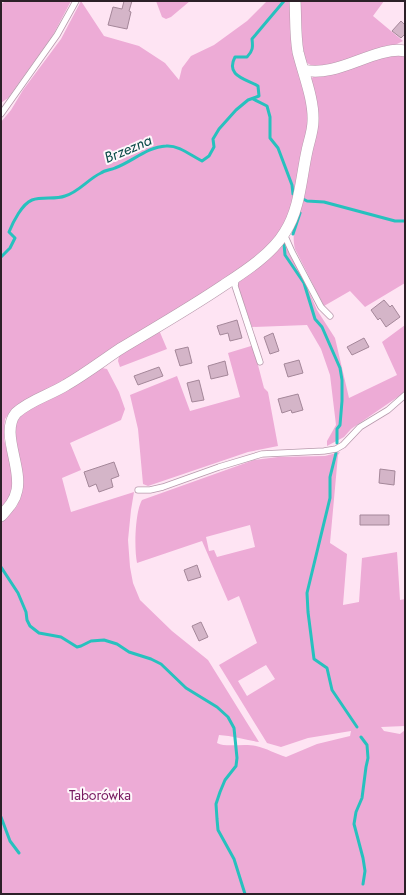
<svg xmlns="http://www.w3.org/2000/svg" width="406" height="895" font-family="Jost,sans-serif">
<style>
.green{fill:#edabd6;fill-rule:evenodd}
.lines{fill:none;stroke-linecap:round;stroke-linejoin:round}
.stream{stroke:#27c1be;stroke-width:3}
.building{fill:#d4b5c8;stroke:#a48799}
.lane-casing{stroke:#b799ac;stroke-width:7}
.street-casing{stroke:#b799ac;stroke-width:12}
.lane{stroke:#fff;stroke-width:5.5}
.street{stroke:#fff;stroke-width:11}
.labels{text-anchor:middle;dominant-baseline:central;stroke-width:4;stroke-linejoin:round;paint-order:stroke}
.park-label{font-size:14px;fill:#77185f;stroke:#fef7fb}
.water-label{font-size:15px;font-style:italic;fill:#0b4b49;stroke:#fef7fb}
</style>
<rect width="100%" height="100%" fill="#fee4f3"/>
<path class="green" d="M 6,1 L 71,1 L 53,35 L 8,98 L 1,103 L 1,4 Z
M 81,1 L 104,36 L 139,46 L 165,63 L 179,80 L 182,68 L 191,56 L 214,45 L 247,21 L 267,1 L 291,1 L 301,77 L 309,119 L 293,201 L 282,232 L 249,264 L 54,387 L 13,408 L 5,419 L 4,430 L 4,439 L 14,480 L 14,489 L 1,511 L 1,122 L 11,110 L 23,90 L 61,39 Z
M 156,1 L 190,1 L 171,17 L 166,19 L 162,17 Z
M 299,1 L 384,1 L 373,16 L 403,41 L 395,45 L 384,46 L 381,50 C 365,55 315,78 305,60 C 298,49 300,15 299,1 Z
M 396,54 L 405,55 L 405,283 L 365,307 L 350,291 L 324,306 L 295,249 C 289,223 305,201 307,176 C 309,145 308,113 309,81 L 313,77 Z
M 282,244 L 287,248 L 304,280 L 317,310 L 335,338 L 349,398 L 397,375 L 382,342 L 405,325 L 405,392 L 351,429 L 344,437 L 327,446 L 327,441 L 336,425 L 330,375 L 321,349 L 307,325 L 252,327 L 237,284 L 239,279 Z
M 159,330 L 167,349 L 120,367 L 118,361 L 119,356 Z
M 251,346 L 253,346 L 264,388 L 268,392 L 278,446 L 248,452 L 148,486 L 143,484 L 138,429 L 130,395 L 177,376 L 190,411 L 240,397 L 228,353 Z
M 102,368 L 107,369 L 119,392 L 125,409 L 121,420 L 70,443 L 81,470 L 62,478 L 71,512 L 134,492 L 131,510 L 128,540 L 130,567 L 133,583 L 140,600 L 172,631 L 208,660 L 259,742 C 246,740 233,736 219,735 L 217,743 C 227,748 243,743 256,746 C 266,748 276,754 286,757 L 317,744 L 350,736 L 351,731 L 308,738 L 281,747 L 267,743 L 219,665 L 257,643 L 239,596 L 228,601 L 202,541 L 137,563 C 134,548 135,512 142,500 L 254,460 L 278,457 L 325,456 L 340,452 L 338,455 L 330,543 L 347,554 L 343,605 L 359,602 L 362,558 L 397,552 L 400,600 L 405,599 L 405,726 L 381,727 L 384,731 L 400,734 L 405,730 L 405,894 L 1,894 L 1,521 L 17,506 L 21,494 L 11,430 L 25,410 L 77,384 ZM 250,525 L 255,547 L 217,557 L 214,550 L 209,551 L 206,537 ZM 266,665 L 275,679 L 247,696 L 238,681 Z"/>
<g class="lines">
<path class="stream" d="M 253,99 L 267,106 L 270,117 L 270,138 L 278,148 L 292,185 L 293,194 L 295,195
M 303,199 L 307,201 L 324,202 L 395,221 L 405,221
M 293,234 L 300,213
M 284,244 L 285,255 L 304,283 L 315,319 L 322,327 L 340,368 L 342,380 L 342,401 L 340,425 L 337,429 L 337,443
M 1,257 L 10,248 L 15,238 L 9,232 C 13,222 22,204 32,200 C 42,196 55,200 65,196 C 79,192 88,179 101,173 C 105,170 111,170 115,168 C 132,162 147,147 166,146 C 179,145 190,155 202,161 L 209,156 L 214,147 L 213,139 L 219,129 L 236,110 L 248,100 L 259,96 L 258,86 C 246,79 225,76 235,57 L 247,57 C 253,51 253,47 252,39 L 284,1
M 336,453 L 330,477 L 330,498 L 307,593 L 308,612 L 314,659 L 327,668 L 332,690 L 357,727
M 1,567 L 18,593 L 26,612 L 27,620 L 30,626 L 39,633 L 61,637 L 77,647 L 81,646 L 91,641 L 104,640 L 117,644 L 129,652 L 151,659 L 161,664 L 186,688 L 217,707 L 228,717 L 234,728 L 237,758 L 236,766 L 225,780 L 220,792 L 216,804 L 217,819 L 218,830 L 234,859 L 245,894
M 361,737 L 367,745 L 368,758 L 366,767 L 362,798 L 356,812 L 354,824 L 363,858 L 365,871 L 363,884
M 1,817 L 10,841 L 19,853"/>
</g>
<path class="building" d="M 124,1 L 132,1 L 129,11 L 131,12 L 127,29 L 108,25 L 113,7 L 122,9 Z
M 401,21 L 405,25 L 405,34 L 401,38 L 392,31 Z
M 384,300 L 390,307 L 392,305 L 400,317 L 386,327 L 380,318 L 378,320 L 371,310 Z
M 237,320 L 242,338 L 230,341 L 228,333 L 220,335 L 217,326 Z
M 273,333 L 279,351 L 270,354 L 264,337 Z
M 364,338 L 369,347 L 352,355 L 347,347 Z
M 188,347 L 192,363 L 180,366 L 175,350 Z
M 299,360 L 303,373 L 288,377 L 284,364 Z
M 225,361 L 228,375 L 211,379 L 208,366 Z
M 159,367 L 163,376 L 138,385 L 134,376 Z
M 199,380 L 204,400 L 192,402 L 187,383 Z
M 298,394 L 303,410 L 292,413 L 291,410 L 282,413 L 278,399 Z
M 114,462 L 119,476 L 111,479 L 113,487 L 99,492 L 96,484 L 89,487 L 84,472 Z
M 380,469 L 395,471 L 394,485 L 379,483 Z
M 360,515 L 389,515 L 389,525 L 360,525 Z
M 197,565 L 201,577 L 188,581 L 184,570 Z
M 201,622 L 208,637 L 199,641 L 192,626 Z"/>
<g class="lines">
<g class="lane-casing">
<path id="lane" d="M 1,114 L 57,35 L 76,1
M 284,234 L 292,252 L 321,307 L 330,316
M 236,279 L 235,286 L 260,362
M 138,490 L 150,490 L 163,487 L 219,467 L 262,454 L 324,451 L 336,449 L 343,445 L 360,427 L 388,410 L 405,395"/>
</g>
<g class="street-casing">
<path id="street" d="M 303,70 C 330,76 355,60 381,53 C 389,51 396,49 405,51
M 1,516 C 8,508 15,501 17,490 C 22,466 0,432 16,413 C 30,400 50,395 66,385 C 85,374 102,361 120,349 C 155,328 190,308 224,285 C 244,272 272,254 285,232 C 300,209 301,178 307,151 C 309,141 313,131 313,121 C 314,99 303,73 298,52 C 295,35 296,18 295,1"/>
</g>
<use href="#lane" class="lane"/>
<use href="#street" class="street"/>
</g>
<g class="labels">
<g class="park-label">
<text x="100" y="795">Taborówka</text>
</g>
<g class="water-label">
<text transform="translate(128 149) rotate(-23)">Brzezna</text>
</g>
</g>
<rect width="406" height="895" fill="none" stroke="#2c2028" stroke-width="4"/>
</svg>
